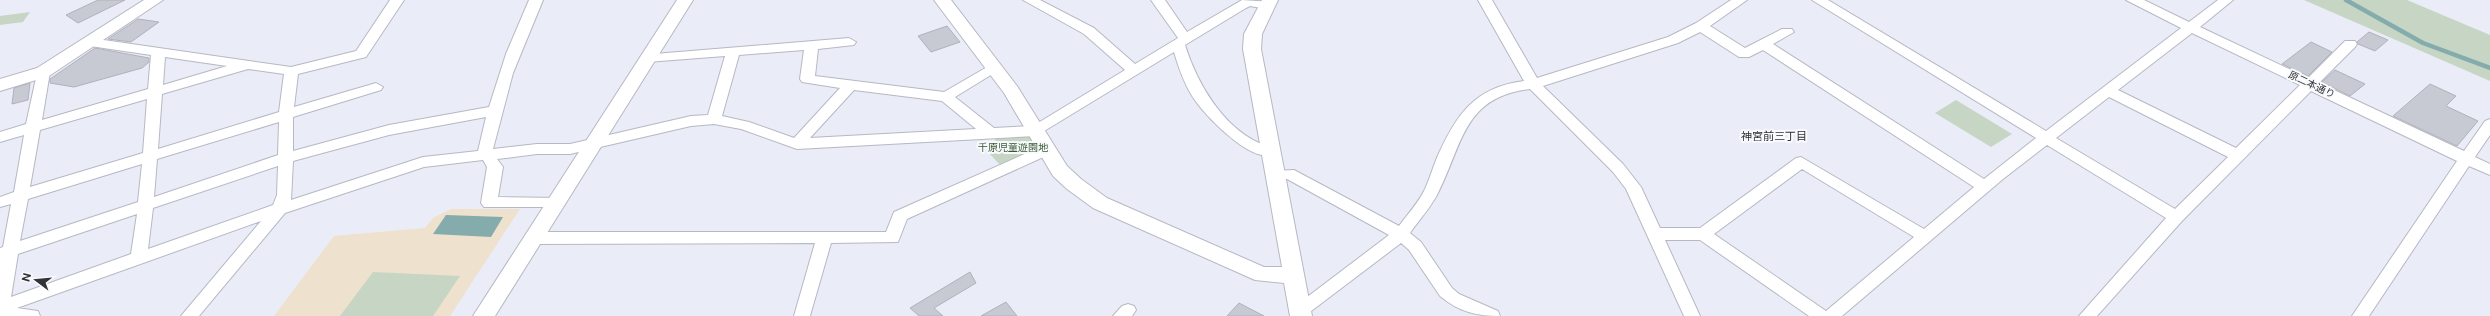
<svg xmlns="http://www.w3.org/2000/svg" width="2490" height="316" font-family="'Public Sans','Noto Sans JP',sans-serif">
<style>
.education{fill:#eee1cd}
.green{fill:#c7d6c4}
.water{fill:#84acac}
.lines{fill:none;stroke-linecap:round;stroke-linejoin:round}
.stream{stroke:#84acac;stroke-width:4.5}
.building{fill:#c7c9d3;stroke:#afb1bc}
.minor-casing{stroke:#b6b8c3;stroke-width:2}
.tertiary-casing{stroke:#b6b8c3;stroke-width:2}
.minor{fill:#fff;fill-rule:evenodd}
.tertiary{fill:#fff;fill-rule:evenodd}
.labels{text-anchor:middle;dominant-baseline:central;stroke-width:4;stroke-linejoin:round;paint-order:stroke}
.street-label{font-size:10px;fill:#323337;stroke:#f9fafe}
.park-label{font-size:10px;fill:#375932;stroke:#f9fafe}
.neighbourhood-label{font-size:11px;fill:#2d2f37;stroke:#f9fafe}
</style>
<rect width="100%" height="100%" fill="#eaecf7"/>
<path class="education" d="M 451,209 L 520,209 L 450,316 L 274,316 L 334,236 L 425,228 L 433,218 Z"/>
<path class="green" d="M 2304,0 L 2407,0 L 2490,35 L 2490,81 Z
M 30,12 L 23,22 L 0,25 L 0,16 Z
M 1956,100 L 2012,134 L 1991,147 L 1935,113 Z
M 1032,134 L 1039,148 L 1000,165 L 989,153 L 1001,149 L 994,138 Z
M 373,272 L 460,276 L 433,316 L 340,316 Z"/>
<path class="water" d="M 446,215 L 503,217 L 491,237 L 433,234 Z"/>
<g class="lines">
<path class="stream" d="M 2346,0 L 2423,43 L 2490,68"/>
</g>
<path class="building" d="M 98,0 L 125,0 L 78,23 L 66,15 Z
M 138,19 L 159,22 L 131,42 L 108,39 Z
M 947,26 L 960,42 L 931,52 L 918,36 Z
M 2369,32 L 2388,40 L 2375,51 L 2358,44 L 2357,42 Z
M 2311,42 L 2332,52 L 2308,76 L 2282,64 Z
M 95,48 L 149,58 L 149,62 L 142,68 L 74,87 L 50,83 L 50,79 Z
M 2335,70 L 2365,84 L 2350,96 L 2322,82 Z
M 30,83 L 28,100 L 12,104 L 14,88 Z
M 2430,84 L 2456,96 L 2446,106 L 2478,121 L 2457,146 L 2393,116 Z
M 970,272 L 976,283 L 934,308 L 943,316 L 919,316 L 910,308 Z
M 1006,302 L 1017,316 L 981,316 Z
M 1239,303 L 1264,316 L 1227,316 Z"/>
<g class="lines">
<g class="minor-casing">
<path id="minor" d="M 390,0 L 404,0 L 366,57 L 298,74 L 294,107 L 376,83 L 383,87 L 381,90 L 293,117 L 293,151 L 389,125 L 489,107 L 506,54 L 529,0 L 543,0 L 513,73 L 493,149 L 537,144 L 570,144 L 691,116 L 708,115 L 725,56 L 647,62 L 642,61 L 640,58 L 642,55 L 849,38 L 856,42 L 854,45 L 818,49 L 815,76 L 944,92 L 994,63 L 999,64 L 1001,67 L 999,70 L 955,97 L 994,128 L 1033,126 L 1125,70 L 1084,34 L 1023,0 L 1040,0 L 1094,28 L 1135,64 L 1178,38 L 1151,0 L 1165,0 L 1187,32 L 1242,0 L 1272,2 L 1274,5 L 1267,9 L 1250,6 L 1246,8 L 1185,45 C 1197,83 1222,126 1259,143 C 1263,145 1270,144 1274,146 L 1276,149 C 1261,174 1206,116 1197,103 C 1186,89 1179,69 1174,52 L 1036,136 L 797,149 L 741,129 L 714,124 L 691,126 L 570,154 L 537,154 L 497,159 L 503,167 L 498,197 L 560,198 L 563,202 L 560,206 L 555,207 L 484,207 L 481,203 L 487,167 L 483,160 L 424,167 L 285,213 L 199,316 L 181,316 L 261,221 L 17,308 L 38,311 L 40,316 L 0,316 L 0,248 L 3,247 L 11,204 L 0,207 L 0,197 L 14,192 L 24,135 L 0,142 L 0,132 L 26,124 L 38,69 L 48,69 L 50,72 L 42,120 L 148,89 L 151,55 L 90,46 L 83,42 L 85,39 L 90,38 L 291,67 L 356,51 ZM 804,50 L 800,79 L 802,82 L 840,88 L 794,138 L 749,122 L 722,116 L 739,55 ZM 165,57 L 227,66 L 163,85 ZM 248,69 L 284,74 L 279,112 L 158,149 L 162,94 ZM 854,90 L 942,101 L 976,129 L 810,138 ZM 147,99 L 143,153 L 30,187 L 40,130 ZM 486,117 L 478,151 L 423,157 L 291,200 L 293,161 L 389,135 ZM 279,122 L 278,155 L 154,197 L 157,159 ZM 142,164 L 138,202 L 20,241 L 28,199 ZM 278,166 L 277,195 L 273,205 L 148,249 L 153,208 ZM 137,214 L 131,254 L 11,297 L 18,254 Z
M 1478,0 L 1492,0 L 1537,78 L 1668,37 L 1696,23 L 1731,0 L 1747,0 L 1710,26 L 1745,48 L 1782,29 L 1792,29 L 1794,32 L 1773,44 L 1984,179 L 2036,138 L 1812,0 L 1828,0 L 2046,131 L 2181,28 L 2126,0 L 2144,0 L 2189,22 L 2218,0 L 2233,0 L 2200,27 L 2308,78 L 2345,41 L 2355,41 L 2357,44 L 2355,47 L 2319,83 L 2464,151 L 2485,121 L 2490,119 L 2490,135 L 2475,157 L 2490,164 L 2490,175 L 2469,166 L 2369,316 L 2352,316 L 2457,161 L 2311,91 L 2182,221 L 2097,316 L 2079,316 L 2166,218 L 2047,145 L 2003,179 L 1842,316 L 1809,316 L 1700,240 L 1665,240 L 1700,316 L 1684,316 L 1626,189 L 1613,172 L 1530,89 C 1463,97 1463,144 1438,193 C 1431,207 1419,220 1410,233 L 1421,242 L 1452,288 L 1459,294 L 1498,311 L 1500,316 C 1477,316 1459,312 1440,296 L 1409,250 L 1401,243 L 1306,315 L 1294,315 L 1292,311 L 1294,307 L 1389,235 L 1287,179 L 1270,179 L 1267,175 L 1270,171 L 1294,170 L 1399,226 C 1407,215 1418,203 1424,191 C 1429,181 1432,170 1436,160 C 1455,116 1474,87 1524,81 ZM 1700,32 L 1739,57 L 1749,57 L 1763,50 L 1974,187 L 1924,229 L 1801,157 L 1796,158 L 1700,228 L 1660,228 L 1641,187 L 1623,164 L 1543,86 L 1678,43 ZM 2192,33 L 2300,85 L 2236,148 L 2118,90 ZM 2109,97 L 2228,157 L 2175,209 L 2056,138 ZM 1802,169 L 1914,237 L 1826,311 L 1714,234 Z
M 1045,145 L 1050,146 L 1052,150 L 1050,154 L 907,219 L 898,242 L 831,243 L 810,316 L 794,316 L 815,243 L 532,244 L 526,242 L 524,238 L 526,234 L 532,232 L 886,232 L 894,212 Z
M 1128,304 L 1134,306 L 1136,310 L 1132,316 L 1113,316 L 1122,306 Z"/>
</g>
<g class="tertiary-casing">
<path id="tertiary" d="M 144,0 L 163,0 L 49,76 L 0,91 L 0,79 L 37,68 Z
M 677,0 L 693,0 L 495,316 L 473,316 Z
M 934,0 L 951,0 L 1017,86 L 1067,166 L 1081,179 L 1107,198 L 1264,267 L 1282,267 L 1243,49 L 1244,34 L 1262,0 L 1278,0 L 1262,34 L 1261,49 L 1312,316 L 1290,316 L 1284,283 L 1255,280 L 1093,208 L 1067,189 L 1053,176 L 1004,93 Z"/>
</g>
<use href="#minor" class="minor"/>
<use href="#tertiary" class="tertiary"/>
</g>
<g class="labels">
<g class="street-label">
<text transform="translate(2312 84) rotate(25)">原二本通り</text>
</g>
<g class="park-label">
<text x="1013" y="147">千原児童遊園地</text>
</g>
<g class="neighbourhood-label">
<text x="1774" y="136">神宮前三丁目</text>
</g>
</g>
<g transform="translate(36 280) rotate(286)" stroke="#f9fafe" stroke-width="3" paint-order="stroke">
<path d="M0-3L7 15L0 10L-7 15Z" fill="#323337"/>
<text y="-6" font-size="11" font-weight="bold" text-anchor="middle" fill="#323337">N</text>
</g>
</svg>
